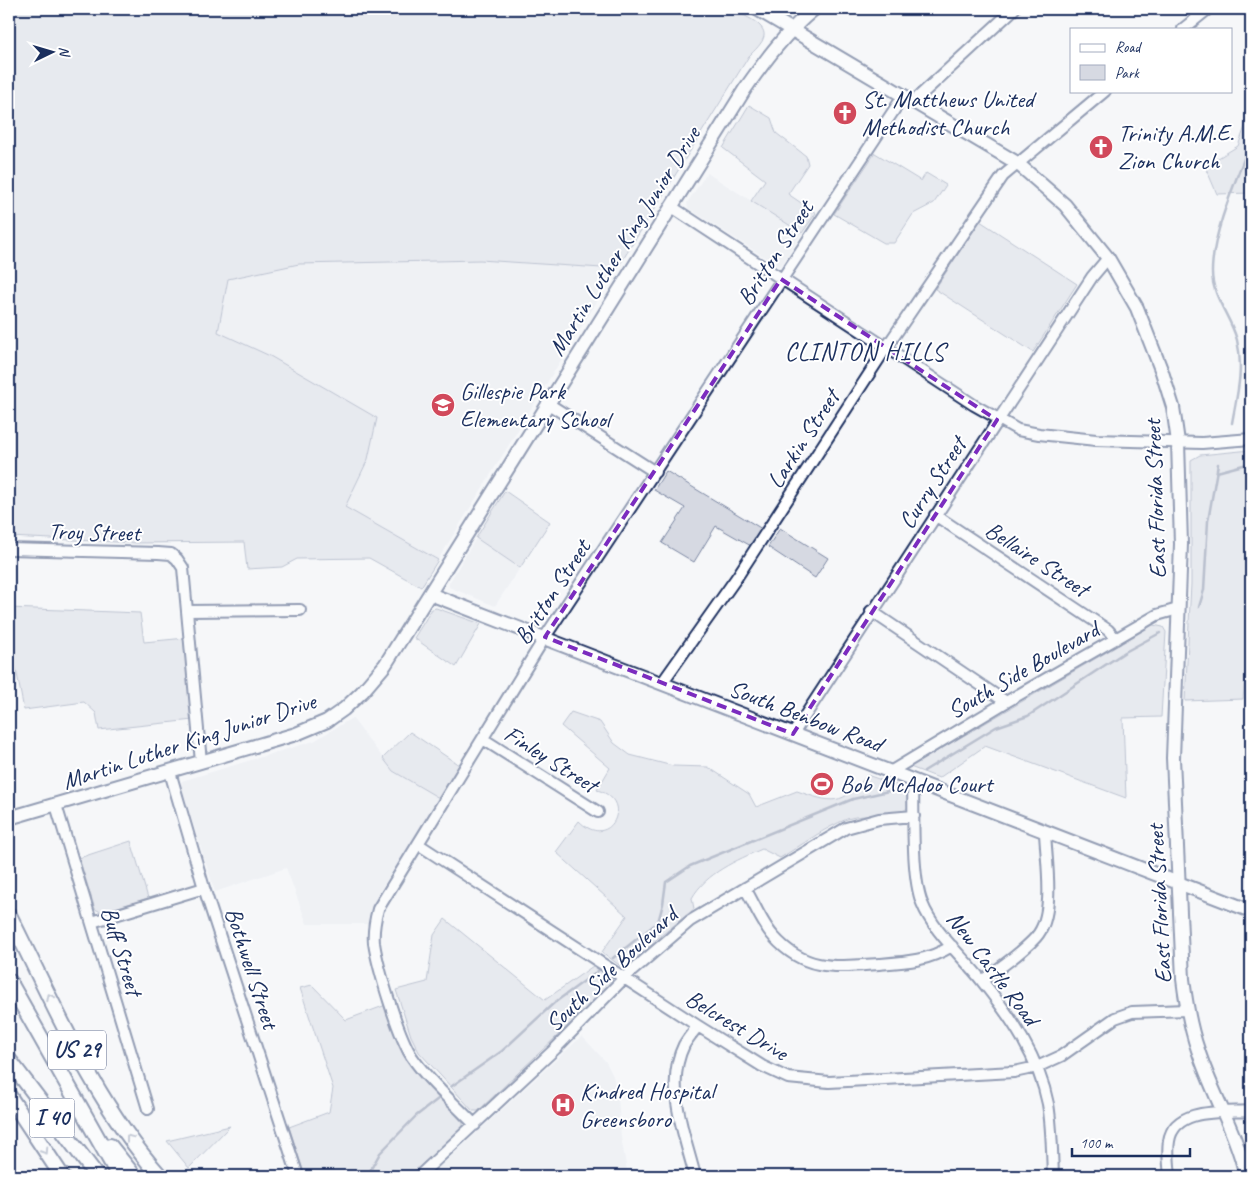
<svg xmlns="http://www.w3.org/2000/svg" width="1260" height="1185" font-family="Caveat,sans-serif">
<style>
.built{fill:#e6e8ee}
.green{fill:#d6d9e2;stroke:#7884a0}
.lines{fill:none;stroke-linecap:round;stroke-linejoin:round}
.stream{stroke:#707c99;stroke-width:2.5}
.minor-casing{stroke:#1b2f5e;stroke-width:14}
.major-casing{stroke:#1b2f5e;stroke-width:16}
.highway-casing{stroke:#1b2f5e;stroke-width:18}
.minor{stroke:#fff;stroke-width:10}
.major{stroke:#fff;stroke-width:12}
.highway{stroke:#fff;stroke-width:14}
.oneway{stroke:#8d97ae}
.marked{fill:none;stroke:#7b2cbf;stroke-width:4;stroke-dasharray:10 6;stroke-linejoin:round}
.labels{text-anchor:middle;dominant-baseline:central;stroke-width:4;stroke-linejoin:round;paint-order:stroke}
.shield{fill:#fff;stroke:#5f6d8e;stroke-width:1}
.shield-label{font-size:22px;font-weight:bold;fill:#1b2f5e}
.poi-label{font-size:24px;fill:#1b2f5e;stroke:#fff;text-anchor:start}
.street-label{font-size:24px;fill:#1b2f5e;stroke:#fff}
.neighbourhood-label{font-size:25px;letter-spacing:1px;fill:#1b2f5e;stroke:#fff}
</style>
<rect width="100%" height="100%" fill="#f6f7f9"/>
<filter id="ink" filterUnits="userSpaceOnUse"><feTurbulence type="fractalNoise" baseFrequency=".02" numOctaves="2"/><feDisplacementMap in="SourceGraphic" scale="10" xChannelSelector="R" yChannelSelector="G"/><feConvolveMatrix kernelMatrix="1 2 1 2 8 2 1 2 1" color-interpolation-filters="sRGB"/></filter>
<g filter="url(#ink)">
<path class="built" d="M 707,173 L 802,233 L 781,266 L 778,266 L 688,208 L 687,203 Z
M 480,260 L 617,269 L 438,560 L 345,508 L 368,459 L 218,332 L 228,279 L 299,264 Z
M 476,538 L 520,568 L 495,606 L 449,587 L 449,583 Z
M 352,718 L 393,771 L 439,798 L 379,892 L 368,924 L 307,924 L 286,868 L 215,892 L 181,785 L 182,781 L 314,741 Z
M 582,1036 L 606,1062 L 613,1076 L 618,1097 L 621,1137 L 628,1176 L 430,1176 Z"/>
<path class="green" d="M 9,9 L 731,9 C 740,14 766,23 764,36 C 763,43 754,51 749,56 L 617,269 L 480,260 L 299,264 L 228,279 L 218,332 L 270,356 L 377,418 L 368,459 L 345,507 L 438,560 L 421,587 L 369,558 L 297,559 L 282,567 L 247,569 L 244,542 L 137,543 L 9,537 Z
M 749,105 L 771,118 L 776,133 L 806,156 L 808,164 L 788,194 L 816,213 L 802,233 L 751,201 L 765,180 L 723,148 Z
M 1251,110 L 1251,193 L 1217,194 L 1205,166 L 1238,146 Z
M 875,153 L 921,181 L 926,173 L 946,185 L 934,203 L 913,214 L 894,243 L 884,243 L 834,214 Z
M 980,221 L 1077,284 L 1033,352 L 935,289 Z
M 1251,450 L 1251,609 L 1243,699 L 1185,701 L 1191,584 L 1191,460 L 1200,455 Z
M 666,471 L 762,529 L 751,546 L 716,526 L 694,562 L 662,543 L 685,508 L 654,490 Z
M 505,491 L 550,522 L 520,568 L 476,538 Z
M 780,528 L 828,558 L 815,578 L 768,547 Z
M 9,608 L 140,613 L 144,642 L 186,638 L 193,720 L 99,730 L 96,713 L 84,702 L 24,710 L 11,643 L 9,643 Z
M 436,608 L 481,624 L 456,667 L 414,638 L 432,609 Z
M 1153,625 L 1163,627 L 1166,632 L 1161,717 L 1123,718 L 1126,798 L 985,746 L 939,778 L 910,767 Z
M 571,712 L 600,722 L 614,743 L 630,755 L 673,766 L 708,767 L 749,794 L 756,807 L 797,791 C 832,803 842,807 867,775 L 907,789 L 908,808 C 894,818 865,813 847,819 C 824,828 802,845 780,858 L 762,849 C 737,860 706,873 692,898 L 694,909 L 657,939 L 628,967 L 623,968 L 602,952 L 627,916 L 556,852 L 579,821 C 610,852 636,800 597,790 L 610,768 L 561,726 Z
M 410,732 L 459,765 L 439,798 L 393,771 L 383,758 Z
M 131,841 L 148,898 L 101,912 L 95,909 L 79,858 Z
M 445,919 L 545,1000 L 593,966 L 612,979 L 612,984 L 478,1111 L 473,1111 L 419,1052 L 411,1036 L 396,990 L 427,982 L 434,935 Z
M 312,985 L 346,1020 L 386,1005 L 403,1055 L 463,1123 L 463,1127 L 409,1176 L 305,1176 L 289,1127 L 329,1112 L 333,1088 L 300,988 Z
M 230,1126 L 189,1168 L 167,1141 Z"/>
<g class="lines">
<path class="stream" d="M 1232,423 C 1237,395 1244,369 1237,340 C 1231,317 1212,297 1212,272 C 1212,233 1237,178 1251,141
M 1217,472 L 1251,463
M 1199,607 L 1204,590 L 1208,521 L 1218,464
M 924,771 L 996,727 L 1028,716 L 1125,652 L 1160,633
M 613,958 L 658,922 L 663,904 L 666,882 L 690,866 L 853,799 L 902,788
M 452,1086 L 502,1051 L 554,1003 L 598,971
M 367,1176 L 380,1153 L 416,1116 L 438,1099"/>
<g class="minor-casing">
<path id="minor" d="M 1183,29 L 1208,9
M 914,101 L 1014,9
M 672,207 L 974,405 L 1018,430 L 1039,434 L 1096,440 L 1202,443 L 1251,439
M 547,403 L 655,472
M 935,515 L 1108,630 L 1116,639
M 9,549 L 158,553 L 171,554 L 177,559 L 183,568 L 201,762
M 188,611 L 300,610
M 871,611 L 1006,702
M 662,683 L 737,577 L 886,348 L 1003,176 L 1105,91
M 793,734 L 1092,277 L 1108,258
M 483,739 L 598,812
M 170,772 L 204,888 L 298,1176
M 890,772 L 1006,702 L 1157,615 L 1178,609
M 913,781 C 914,813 911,875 922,903 C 934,933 962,955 982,981 C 1011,1017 1039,1058 1048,1104 C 1052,1128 1052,1152 1053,1176
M 56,805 L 148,1109
M 418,844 L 698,1026 L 762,1066 L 788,1078 L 829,1082 L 1014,1072 L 1037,1067 L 1061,1056 L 1115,1018 L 1132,1012 L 1187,1010
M 745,888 C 754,903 762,924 774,937 C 805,972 837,967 879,964 C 908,962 927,961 952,946
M 92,922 L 204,888
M 982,981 C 1000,967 1021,954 1036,937 C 1056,915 1046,861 1045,832
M 475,1125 C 454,1103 429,1082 412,1057 C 398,1035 378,969 374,943 C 373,932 375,920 378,909 L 545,637 L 904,95
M 419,1176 L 555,1049 L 625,977 L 690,921 L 846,828 L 879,819 L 914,816
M 695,1176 C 685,1136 664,1085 684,1045 C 688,1038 693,1032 698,1026
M 1170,1176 C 1169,1165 1167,1152 1169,1141 C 1174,1106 1227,1113 1251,1111"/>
</g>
<g class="major-casing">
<path id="major" d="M 757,9 L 1017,163 L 1065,205 L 1108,258 L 1137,308 L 1162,372 L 1173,407 L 1178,442 L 1181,544 L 1173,758 L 1183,979 C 1186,1003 1190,1027 1198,1050 C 1212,1094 1236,1131 1246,1176
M 430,594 L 1251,911
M 9,818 L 296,734 L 327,721 L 344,709 L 362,692 L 385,665 L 745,89 C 766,59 786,32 814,9"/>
</g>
<g class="highway-casing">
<path id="highway" d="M 9,915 C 54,1004 93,1100 160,1176
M 9,981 L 119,1176
M 9,1060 L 97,1176
M 9,1096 L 62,1176
M 110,1146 L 134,1176"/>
</g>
<use href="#minor" class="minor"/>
<use href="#major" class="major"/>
<use href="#highway" class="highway"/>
</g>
<defs><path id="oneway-chevron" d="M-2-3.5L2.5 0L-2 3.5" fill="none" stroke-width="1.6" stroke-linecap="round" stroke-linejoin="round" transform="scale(1.25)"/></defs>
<g class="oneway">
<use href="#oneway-chevron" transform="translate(50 997) rotate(-117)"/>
<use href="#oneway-chevron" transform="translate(129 1138) rotate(-127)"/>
<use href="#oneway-chevron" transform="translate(45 1151) rotate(57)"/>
</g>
</g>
<path d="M0 0H1260V1185H0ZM 781,279 L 997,420 L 793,734 L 545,637 Z" fill="#f6f7f9" fill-opacity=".55" fill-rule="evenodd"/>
<path class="marked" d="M 781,279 L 997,420 L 793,734 L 545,637 Z"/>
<defs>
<g id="church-disc" transform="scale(1.25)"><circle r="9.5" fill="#d1495b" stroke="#fff"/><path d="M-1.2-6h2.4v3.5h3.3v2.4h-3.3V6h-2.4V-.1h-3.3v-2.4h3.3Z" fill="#fff"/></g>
<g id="school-disc" transform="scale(1.25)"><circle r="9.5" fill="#d1495b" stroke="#fff"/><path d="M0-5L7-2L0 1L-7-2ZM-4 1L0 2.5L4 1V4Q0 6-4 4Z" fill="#fff"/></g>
<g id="stadium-disc" transform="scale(1.25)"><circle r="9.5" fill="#d1495b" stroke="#fff"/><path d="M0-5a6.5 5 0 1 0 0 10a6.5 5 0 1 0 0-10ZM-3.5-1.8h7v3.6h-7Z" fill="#fff"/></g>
<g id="hospital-disc" transform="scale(1.25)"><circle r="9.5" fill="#d1495b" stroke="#fff"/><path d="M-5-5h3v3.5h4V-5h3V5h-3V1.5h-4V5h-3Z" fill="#fff"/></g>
</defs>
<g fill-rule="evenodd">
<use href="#church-disc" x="845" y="113"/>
<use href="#church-disc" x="1101" y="147"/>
<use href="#school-disc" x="443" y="405"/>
<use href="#stadium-disc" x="822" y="784"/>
<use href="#hospital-disc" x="563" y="1105"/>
</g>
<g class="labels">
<g class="shield">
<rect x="48" y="1030.5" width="58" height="39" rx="4"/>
<rect x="29.5" y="1098.5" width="45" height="39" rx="4"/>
</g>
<g class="shield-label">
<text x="77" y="1050">US 29</text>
<text x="52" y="1118">I 40</text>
</g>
<g class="poi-label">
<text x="862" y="99">St. Matthews United<tspan x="862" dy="28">Methodist Church</tspan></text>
<text x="1118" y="133">Trinity A.M.E.<tspan x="1118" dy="28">Zion Church</tspan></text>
<text x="460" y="391">Gillespie Park<tspan x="460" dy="28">Elementary School</tspan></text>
<text x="840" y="784">Bob McAdoo Court</text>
<text x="580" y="1091">Kindred Hospital<tspan x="580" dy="28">Greensboro</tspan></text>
</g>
<g class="street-label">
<text transform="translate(624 241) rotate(-58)">Martin Luther King Junior Drive</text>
<text transform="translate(775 253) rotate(-57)">Britton Street</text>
<text transform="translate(803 439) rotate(-57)">Larkin Street</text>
<text transform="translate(932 483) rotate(-57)">Curry Street</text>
<text transform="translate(1155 499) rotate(-92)">East Florida Street</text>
<text transform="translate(94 532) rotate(1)">Troy Street</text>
<text transform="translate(1037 559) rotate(33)">Bellaire Street</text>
<text transform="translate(552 592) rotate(-57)">Britton Street</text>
<text transform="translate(1023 670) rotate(-30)">South Side Boulevard</text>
<text transform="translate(806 716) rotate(21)">South Benbow Road</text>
<text transform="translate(189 741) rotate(-18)">Martin Luther King Junior Drive</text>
<text transform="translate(551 759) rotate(32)">Finley Street</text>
<text transform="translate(1159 904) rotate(-93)">East Florida Street</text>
<text transform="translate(122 951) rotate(73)">Buff Street</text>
<text transform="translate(252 968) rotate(72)">Bothwell Street</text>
<text transform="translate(993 968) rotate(53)">New Castle Road</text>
<text transform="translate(611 969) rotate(-43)">South Side Boulevard</text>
<text transform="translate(737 1025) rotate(31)">Belcrest Drive</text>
</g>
<g class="neighbourhood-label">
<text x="865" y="352">CLINTON HILLS</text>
</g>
</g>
<rect width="1260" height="1185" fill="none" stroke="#fff" stroke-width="30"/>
<rect x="15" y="15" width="1230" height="1155" fill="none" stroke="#1b2f5e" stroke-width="2" filter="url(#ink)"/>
<rect x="1070" y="28" width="162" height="65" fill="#ffffff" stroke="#a4acbf"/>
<rect x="1080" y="44" width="25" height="8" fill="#ffffff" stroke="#a4acbf"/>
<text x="1115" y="52" font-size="15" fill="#1b2f5e">Road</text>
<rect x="1080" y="65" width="25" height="15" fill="#d6d9e2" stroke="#a4acbf"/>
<text x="1115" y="78" font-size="15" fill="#1b2f5e">Park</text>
<g transform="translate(52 52) rotate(85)" stroke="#ffffff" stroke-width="4" paint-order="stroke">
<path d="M0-4L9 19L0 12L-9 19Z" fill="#1b2f5e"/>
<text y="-8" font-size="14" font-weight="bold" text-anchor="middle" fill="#1b2f5e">N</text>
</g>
<path d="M1072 1148v8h118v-8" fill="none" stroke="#1b2f5e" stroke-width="2.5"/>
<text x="1080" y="1148" font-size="15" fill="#1b2f5e" stroke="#ffffff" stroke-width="4" paint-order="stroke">100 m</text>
</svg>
